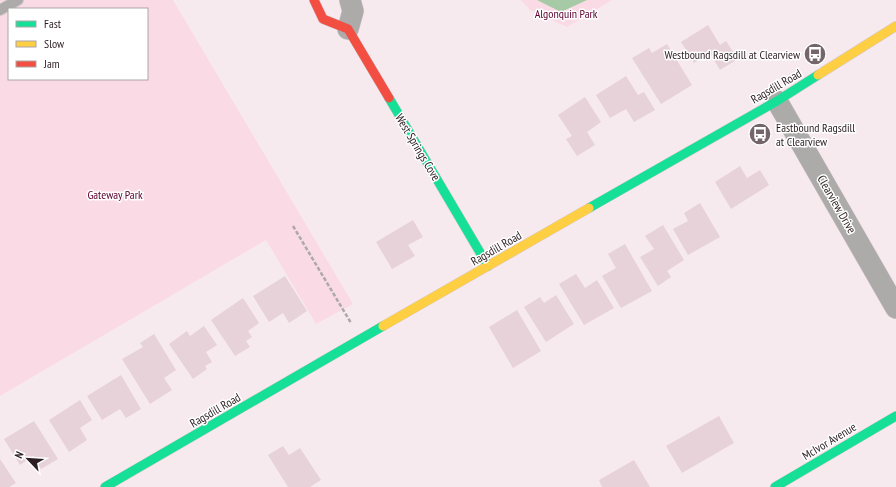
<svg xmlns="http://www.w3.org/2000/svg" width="896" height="487" font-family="'PT Sans Narrow',sans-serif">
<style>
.green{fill:#fadbe5;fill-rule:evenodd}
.water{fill:#a6caa6}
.building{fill:#e6d2d8}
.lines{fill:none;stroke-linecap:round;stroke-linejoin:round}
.lane-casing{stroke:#d2c6ca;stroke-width:12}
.street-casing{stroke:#d2c6ca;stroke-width:22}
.fast-casing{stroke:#d2c6ca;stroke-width:10}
.slow-casing{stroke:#d2c6ca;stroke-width:10}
.jam-casing{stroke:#d2c6ca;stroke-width:10}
.path{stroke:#aca9a8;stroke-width:2.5;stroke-dasharray:4 2;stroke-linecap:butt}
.lane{stroke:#acabaa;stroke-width:10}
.street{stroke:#acabaa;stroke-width:21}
.fast{stroke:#16e098;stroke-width:9}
.slow{stroke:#ffcf43;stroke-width:9}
.jam{stroke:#f24e42;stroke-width:9}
.labels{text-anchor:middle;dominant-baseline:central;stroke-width:3;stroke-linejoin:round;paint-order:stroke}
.park-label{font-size:12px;fill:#5d0230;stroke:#fff}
.poi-label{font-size:12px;fill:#2c1e22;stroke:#fff;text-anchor:end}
.street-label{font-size:12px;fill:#2c1e22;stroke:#fff}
</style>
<rect width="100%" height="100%" fill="#f7eaee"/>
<path class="green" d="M 0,0 L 173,0 L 353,304 L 316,324 L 266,240 L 0,396 ZM 9,9 L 147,9 L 147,79 L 9,79 Z
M 521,0 L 612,0 L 567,27 L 530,10 Z"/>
<path class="water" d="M 537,0 L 587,0 L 561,12 Z"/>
<path class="building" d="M 708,25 L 720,45 L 726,41 L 738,59 L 720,70 L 710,53 L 694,63 L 681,42 Z
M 667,44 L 692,85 L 661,104 L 632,58 L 649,48 L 652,53 Z
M 626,76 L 638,95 L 644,92 L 655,110 L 634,122 L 626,109 L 610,118 L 596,95 Z
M 585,97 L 601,122 L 587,132 L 595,145 L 577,156 L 566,139 L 572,136 L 558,115 Z
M 740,166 L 747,178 L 760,170 L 769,185 L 731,209 L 715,182 Z
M 700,203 L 720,237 L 688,255 L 673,229 L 688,221 L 684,213 Z
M 413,220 L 423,237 L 408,245 L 415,256 L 392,269 L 376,242 Z
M 663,225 L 684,260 L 667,271 L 671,277 L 658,286 L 640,257 L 654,249 L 645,236 Z
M 625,244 L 652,291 L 621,308 L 602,276 L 616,268 L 608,254 Z
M 576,274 L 585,288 L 597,280 L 614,308 L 584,325 L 559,284 Z
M 285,276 L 307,311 L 289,323 L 283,313 L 269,322 L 253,296 Z
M 556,295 L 574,324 L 546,342 L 524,307 L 540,297 L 544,303 Z
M 243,298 L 259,323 L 248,331 L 252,337 L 246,341 L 250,347 L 235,356 L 211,320 Z
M 517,310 L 541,351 L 513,368 L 489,327 Z
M 204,326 L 217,345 L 206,352 L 212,362 L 205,366 L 207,369 L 193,379 L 169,344 L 187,331 L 190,336 Z
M 154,334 L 176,370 L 164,378 L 172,390 L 150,404 L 122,359 L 143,347 L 140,343 Z
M 121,375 L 141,409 L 126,418 L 120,409 L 102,420 L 87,396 Z
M 80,400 L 92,420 L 80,428 L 87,440 L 69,452 L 49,420 Z
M 719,416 L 734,443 L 682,473 L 666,446 Z
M 34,421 L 58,459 L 41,469 L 33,456 L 20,465 L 4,439 Z
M 283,446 L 289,455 L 300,448 L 321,480 L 310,487 L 288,487 L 268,455 Z
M 0,459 L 16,483 L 9,487 L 0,487 Z
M 634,460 L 650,487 L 602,487 L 599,480 Z"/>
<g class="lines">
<g class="lane-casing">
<path id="lane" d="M 0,10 L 18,0"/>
</g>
<g class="street-casing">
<path id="street" d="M 348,29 L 353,11 L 350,0
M 777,101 L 896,308"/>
</g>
<g class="fast-casing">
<path id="fast" d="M 389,98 L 488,266
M 589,208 L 777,101 L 818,75
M 105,487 L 383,326
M 775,487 L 896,416"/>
</g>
<g class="slow-casing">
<path id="slow" d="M 818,75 L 896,26
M 383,326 L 589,208"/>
</g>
<g class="jam-casing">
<path id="jam" d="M 314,0 L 323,19 L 348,29 L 389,98"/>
</g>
<path class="path" d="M 293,226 L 351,323"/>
<use href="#lane" class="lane"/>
<use href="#street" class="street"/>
<use href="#fast" class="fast"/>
<use href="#slow" class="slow"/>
<use href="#jam" class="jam"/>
</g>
<defs>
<g id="bus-disc" transform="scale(1.15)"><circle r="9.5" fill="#736569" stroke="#fff"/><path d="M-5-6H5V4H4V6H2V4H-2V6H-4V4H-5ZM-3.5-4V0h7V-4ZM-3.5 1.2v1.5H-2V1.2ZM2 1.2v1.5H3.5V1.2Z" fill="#fff"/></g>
</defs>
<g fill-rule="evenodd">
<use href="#bus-disc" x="815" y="54"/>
<use href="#bus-disc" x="760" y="134"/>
</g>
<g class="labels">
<g class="park-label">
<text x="566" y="13">Algonquin Park</text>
<text x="115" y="194">Gateway Park</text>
</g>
<g class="poi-label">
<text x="800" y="54">Westbound Ragsdill at Clearview</text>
<text x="776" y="127" text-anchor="start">Eastbound Ragsdill<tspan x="776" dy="14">at Clearview</tspan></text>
</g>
<g class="street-label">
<text transform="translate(776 86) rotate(-30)">Ragsdill Road</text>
<text transform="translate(418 147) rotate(59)">West Springs Cove</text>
<text transform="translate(837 204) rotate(60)">Clearview Drive</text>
<text transform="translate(496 248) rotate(-30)">Ragsdill Road</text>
<text transform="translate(215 410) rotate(-30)">Ragsdill Road</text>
<text transform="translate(829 441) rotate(-31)">McIvor Avenue</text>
</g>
</g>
<rect x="8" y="8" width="140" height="72" fill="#ffffff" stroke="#aba5a7"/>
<rect x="16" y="21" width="20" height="6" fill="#16e098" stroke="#aba5a7"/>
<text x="44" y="28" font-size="12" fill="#2c1e22">Fast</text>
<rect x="16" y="41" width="20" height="6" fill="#ffcf43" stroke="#aba5a7"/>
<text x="44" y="48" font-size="12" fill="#2c1e22">Slow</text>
<rect x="16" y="61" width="20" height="6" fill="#f24e42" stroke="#aba5a7"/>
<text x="44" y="68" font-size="12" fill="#2c1e22">Jam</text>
<g transform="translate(28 459) rotate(295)" stroke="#ffffff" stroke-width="3" paint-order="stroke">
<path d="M0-3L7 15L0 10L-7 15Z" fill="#2c1e22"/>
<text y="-6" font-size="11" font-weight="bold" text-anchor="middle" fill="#2c1e22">N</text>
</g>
</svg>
